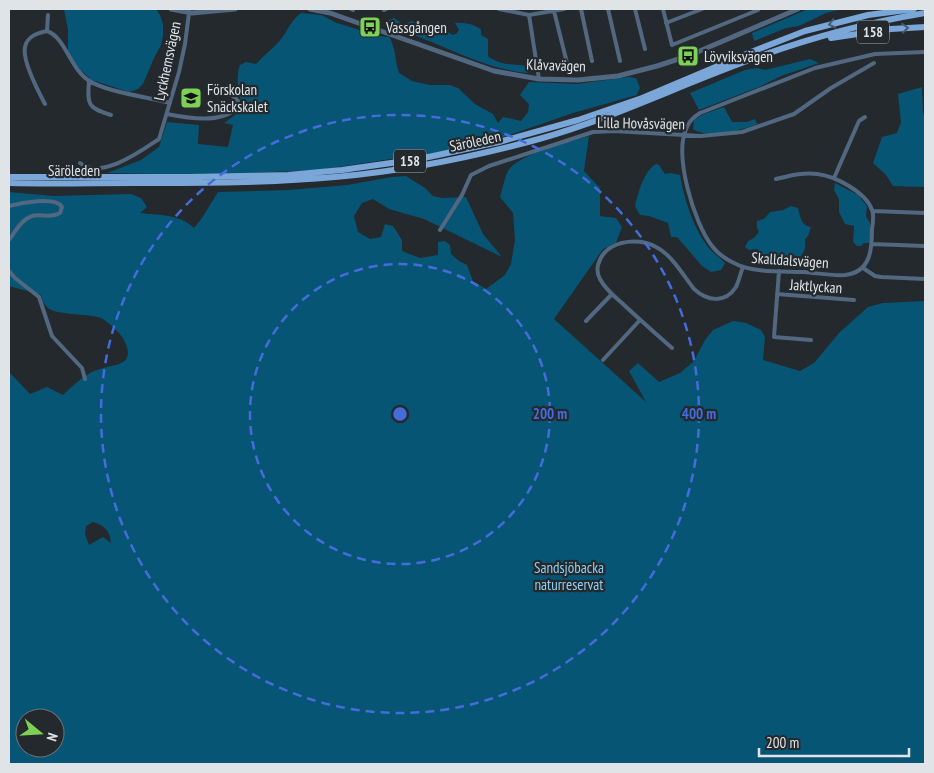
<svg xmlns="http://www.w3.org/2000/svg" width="934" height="773" font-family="'PT Sans Narrow',sans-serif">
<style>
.green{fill:#075575;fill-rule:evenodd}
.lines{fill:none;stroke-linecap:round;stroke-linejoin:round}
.minor{stroke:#526780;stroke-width:4}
.tertiary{stroke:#526780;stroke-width:5}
.primary{stroke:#7aa6d8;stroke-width:6}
.oneway{stroke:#465b71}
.ring{fill:none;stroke:#446cdb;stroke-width:2.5;stroke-dasharray:9 6}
.labels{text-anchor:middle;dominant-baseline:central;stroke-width:4.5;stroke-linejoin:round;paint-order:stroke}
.shield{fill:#23292c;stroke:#a8acaf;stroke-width:1}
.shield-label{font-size:14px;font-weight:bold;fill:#e1e4e7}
.poi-label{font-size:15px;fill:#e1e4e7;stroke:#23292c;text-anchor:start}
.street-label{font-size:15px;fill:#e1e4e7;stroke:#23292c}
.park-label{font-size:15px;fill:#90cef1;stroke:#23292c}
.centre{fill:#446cdb;stroke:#23292c;stroke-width:2.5}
.ring-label{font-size:15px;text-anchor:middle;font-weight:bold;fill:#446cdb;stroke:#23292c;stroke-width:4.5;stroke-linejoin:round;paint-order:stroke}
</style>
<rect width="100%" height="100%" fill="#23292c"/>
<path class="green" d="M 64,9 L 156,9 L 160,15 L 163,24 L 163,36 L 161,45 L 154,58 L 143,84 L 138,89 L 129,92 L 92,80 L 77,67 L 68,53 L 68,30 Z
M 808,9 L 843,9 L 826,13 L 799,26 L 786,28 L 754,41 L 752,33 Z
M 301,13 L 321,15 L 337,23 L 379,36 L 389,37 C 395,44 395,62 399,73 L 412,81 L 430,85 L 450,85 L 458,88 L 475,104 L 493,114 L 498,123 L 503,117 L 521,121 L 528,112 L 529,104 L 520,95 L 529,82 L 577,84 L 629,77 L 636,78 L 640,88 L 637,95 L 573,113 L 489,142 L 399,160 L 391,159 L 318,170 L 205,175 L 107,173 L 141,160 L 159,147 L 167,122 L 199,125 L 198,144 L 228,147 L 233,125 L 224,123 L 235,115 L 242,105 C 239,90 235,80 240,65 L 246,62 L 256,64 C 264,55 274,48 282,38 C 290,27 289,23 301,13 Z
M 394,18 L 403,24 L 412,21 L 421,25 L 440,25 L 452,35 L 456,34 L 459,30 L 455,23 C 465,22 472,24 481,29 L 481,35 L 488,39 L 488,56 C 500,66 515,64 529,66 L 532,69 L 527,73 C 477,68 436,39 388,27 L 386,23 L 388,20 Z
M 810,59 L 819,63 L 781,76 L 759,87 L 699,110 L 690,93 L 745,70 L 757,68 L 765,70 Z
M 922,87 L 923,114 L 925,115 L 925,187 L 893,186 L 886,175 L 873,163 L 882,137 L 897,133 L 901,122 L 898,94 Z
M 724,107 L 732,122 L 747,122 L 755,119 L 757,124 C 744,130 705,139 693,129 L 694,120 L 704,114 Z
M 589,136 L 584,171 L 600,188 L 600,216 L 616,218 L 622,227 L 616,243 L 603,249 L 554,319 L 646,402 L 629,371 L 638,363 L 659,382 L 680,373 L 694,361 L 705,340 L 713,330 L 733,321 L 746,323 L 761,330 L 765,337 L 763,360 L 800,371 L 814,363 L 839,333 L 868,307 L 883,303 L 925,301 L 925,764 L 9,764 L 9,372 L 30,394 L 47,387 L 63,395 C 71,387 80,379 90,373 C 100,368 109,367 119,364 C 135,359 126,341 119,333 C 114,328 107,321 101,318 C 88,313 53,316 46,306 C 43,303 42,298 41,295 L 9,286 L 9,192 L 53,196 L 131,194 L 141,198 L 147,207 L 140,213 C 158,215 180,214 194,228 L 202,218 L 218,192 L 289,190 L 347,185 L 392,177 L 406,176 L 425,188 L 433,196 L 442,198 L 466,197 L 483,234 L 502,257 L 424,219 L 389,209 L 373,199 L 362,203 L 354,216 L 358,232 L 370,239 L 381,237 L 385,224 L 393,226 L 402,240 L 402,251 L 420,258 L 438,255 L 438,242 L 445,241 L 450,245 L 451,254 L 459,261 L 467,265 L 473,281 L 486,289 L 505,275 L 511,264 L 515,240 L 513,213 L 500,197 C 503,189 504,178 508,171 C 518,154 570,142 589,136 ZM 93,522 C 104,525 110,531 111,543 L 103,537 L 89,545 L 85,534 L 86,526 ZM 25,718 L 55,718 L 55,748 L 25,748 Z
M 656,164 L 659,165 L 665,174 L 671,173 L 680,175 C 684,199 693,227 708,247 C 713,253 720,258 725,263 L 721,270 L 711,272 L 702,266 L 677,237 L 671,237 L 668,223 L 649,216 L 640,215 L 635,206 C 638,193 644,171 656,164 Z
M 835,183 L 858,195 L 867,206 L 866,216 L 870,223 L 870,243 L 864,243 L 861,246 L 857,246 L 853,242 L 854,226 L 845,224 L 839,212 L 839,199 L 834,190 Z
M 791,206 L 798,208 C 800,216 801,226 811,227 L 808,236 L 805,239 C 806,246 805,252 800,257 L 793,255 L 789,258 L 780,258 L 779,267 L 756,264 L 758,249 L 749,250 L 745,247 L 748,241 L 754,238 L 759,232 L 757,228 L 757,221 L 764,219 L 770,212 L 783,210 Z"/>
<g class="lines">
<path class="minor" d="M 351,9 L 353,10
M 499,9 L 529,15
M 581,9 L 592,61
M 608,9 L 620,61
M 635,9 L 645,49
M 663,9 L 672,45 L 758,10
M 384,10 L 386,9
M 554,11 L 567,63
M 666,23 L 702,9
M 47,31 L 48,15
M 539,79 L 529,15 L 564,9
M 89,81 C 87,105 88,108 111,115
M 45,104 C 38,91 22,61 25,47 C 27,36 38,33 47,31 C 65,37 70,68 88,80 C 105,92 149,97 170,103
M 167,114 C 187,118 221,124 237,108 L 238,101 L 233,96
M 80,163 C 101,180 141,151 159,139 L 179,72 L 185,44 L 189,13
M 834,178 L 859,121 L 865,117
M 776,179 C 789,176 803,172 817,174 C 835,176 866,192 872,210 C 874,215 873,223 872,229 C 872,249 871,272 845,275 C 832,276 817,273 804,272 C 784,271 753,273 736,264 C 727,260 718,254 712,246 C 694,223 673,154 687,127 C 690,120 694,117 700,113 L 815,68 L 875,54 L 925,52
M 9,206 C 20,203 56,196 62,207 L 60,213 C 50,219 41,213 32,216 C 22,219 15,232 9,240
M 873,211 L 925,213
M 440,230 L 462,195 L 471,175 L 489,166 L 593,132 L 614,131 L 701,136 L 742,132 L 794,114 L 831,88 L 874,63
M 872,244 L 924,246
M 863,268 L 875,276 L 881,277 L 925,279
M 9,271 L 15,278 L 39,297 L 52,336 L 82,368 L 85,379
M 779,271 L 774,337 L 811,340
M 777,294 L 854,300
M 586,321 L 612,294
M 672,348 C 655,333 639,319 623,304 C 615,297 605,289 600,279 C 597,274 597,270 598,265 C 604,241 637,236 656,247 C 672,255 683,275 694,289 C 707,301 725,304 736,287 C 739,281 740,274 743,267
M 603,360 L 640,320"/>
<path class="tertiary" d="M 171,9 L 192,13 L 235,9
M 310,9 L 330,13 L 494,71 L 539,79 L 578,80 L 618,76 L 657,66 L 688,56 L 798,9"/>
<path class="primary" d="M 831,38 L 891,29 L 925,27
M 9,177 L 188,177 L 288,175 L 342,170 L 419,159 L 499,142 L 578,120 L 642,98 L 751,52 L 805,31 L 868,15 L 914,9
M 9,183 C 51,184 94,183 136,183 C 203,183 269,183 335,177 C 404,171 473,157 539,139 C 611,119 678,86 747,61 C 805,39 865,23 925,13"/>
</g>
<defs><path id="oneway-chevron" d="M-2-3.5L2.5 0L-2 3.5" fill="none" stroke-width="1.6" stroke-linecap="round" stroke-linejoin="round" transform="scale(1.25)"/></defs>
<g class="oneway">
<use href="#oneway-chevron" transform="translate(832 24) rotate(167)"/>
<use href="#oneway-chevron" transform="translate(905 28) rotate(-5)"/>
</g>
<g class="ring">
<circle cx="400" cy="414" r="150"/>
<circle cx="400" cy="414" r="299"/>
</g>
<defs>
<g id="bus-square" transform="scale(1.125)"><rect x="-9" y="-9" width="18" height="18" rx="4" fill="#7dd154" stroke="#23292c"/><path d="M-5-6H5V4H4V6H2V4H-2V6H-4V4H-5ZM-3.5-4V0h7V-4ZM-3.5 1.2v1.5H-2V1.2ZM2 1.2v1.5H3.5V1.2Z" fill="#111"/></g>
<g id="school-square" transform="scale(1.125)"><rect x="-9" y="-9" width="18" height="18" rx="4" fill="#7dd154" stroke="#23292c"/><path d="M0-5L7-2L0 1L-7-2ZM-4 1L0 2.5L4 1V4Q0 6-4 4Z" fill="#111"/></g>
</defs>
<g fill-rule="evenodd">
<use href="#bus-square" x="370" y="27"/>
<use href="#bus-square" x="688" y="56"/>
<use href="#school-square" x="191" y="98"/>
</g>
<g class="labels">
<g class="shield">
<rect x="857" y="20.5" width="32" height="23" rx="4"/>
<rect x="394" y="149.5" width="32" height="23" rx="4"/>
</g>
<g class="shield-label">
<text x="873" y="32">158</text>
<text x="410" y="161">158</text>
</g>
<g class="poi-label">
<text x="386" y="27">Vassgången</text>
<text x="704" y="56">Lövviksvägen</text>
<text x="207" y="89">Förskolan<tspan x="207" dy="17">Snäckskalet</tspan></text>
</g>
<g class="street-label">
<text transform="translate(167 61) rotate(-78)">Lyckhemsvägen</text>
<text transform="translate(556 65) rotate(2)">Klåvavägen</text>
<text transform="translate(641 123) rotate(1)">Lilla Hovåsvägen</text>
<text transform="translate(475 141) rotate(-12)">Säröleden</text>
<text x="74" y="170">Säröleden</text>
<text transform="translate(790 260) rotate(4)">Skalldalsvägen</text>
<text transform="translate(816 286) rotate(4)">Jaktlyckan</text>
</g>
<g class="park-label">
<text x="569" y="567">Sandsjöbacka<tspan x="569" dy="17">naturreservat</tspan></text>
</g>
</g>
<circle cx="400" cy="414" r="8" class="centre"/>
<g class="ring-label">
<text x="550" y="419">200 m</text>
<text x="699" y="419">400 m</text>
</g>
<rect width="934" height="773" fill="none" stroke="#e1e4e7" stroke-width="20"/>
<g transform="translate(40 733) rotate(108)"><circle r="24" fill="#23292c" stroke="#6f7477"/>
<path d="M0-4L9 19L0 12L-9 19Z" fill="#7dd154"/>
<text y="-8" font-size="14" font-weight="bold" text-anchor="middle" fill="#e1e4e7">N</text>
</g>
<path d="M759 748v8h150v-8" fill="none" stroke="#e1e4e7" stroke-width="2.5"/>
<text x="766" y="748" font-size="15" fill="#e1e4e7" stroke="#23292c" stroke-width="4" paint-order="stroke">200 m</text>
</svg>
